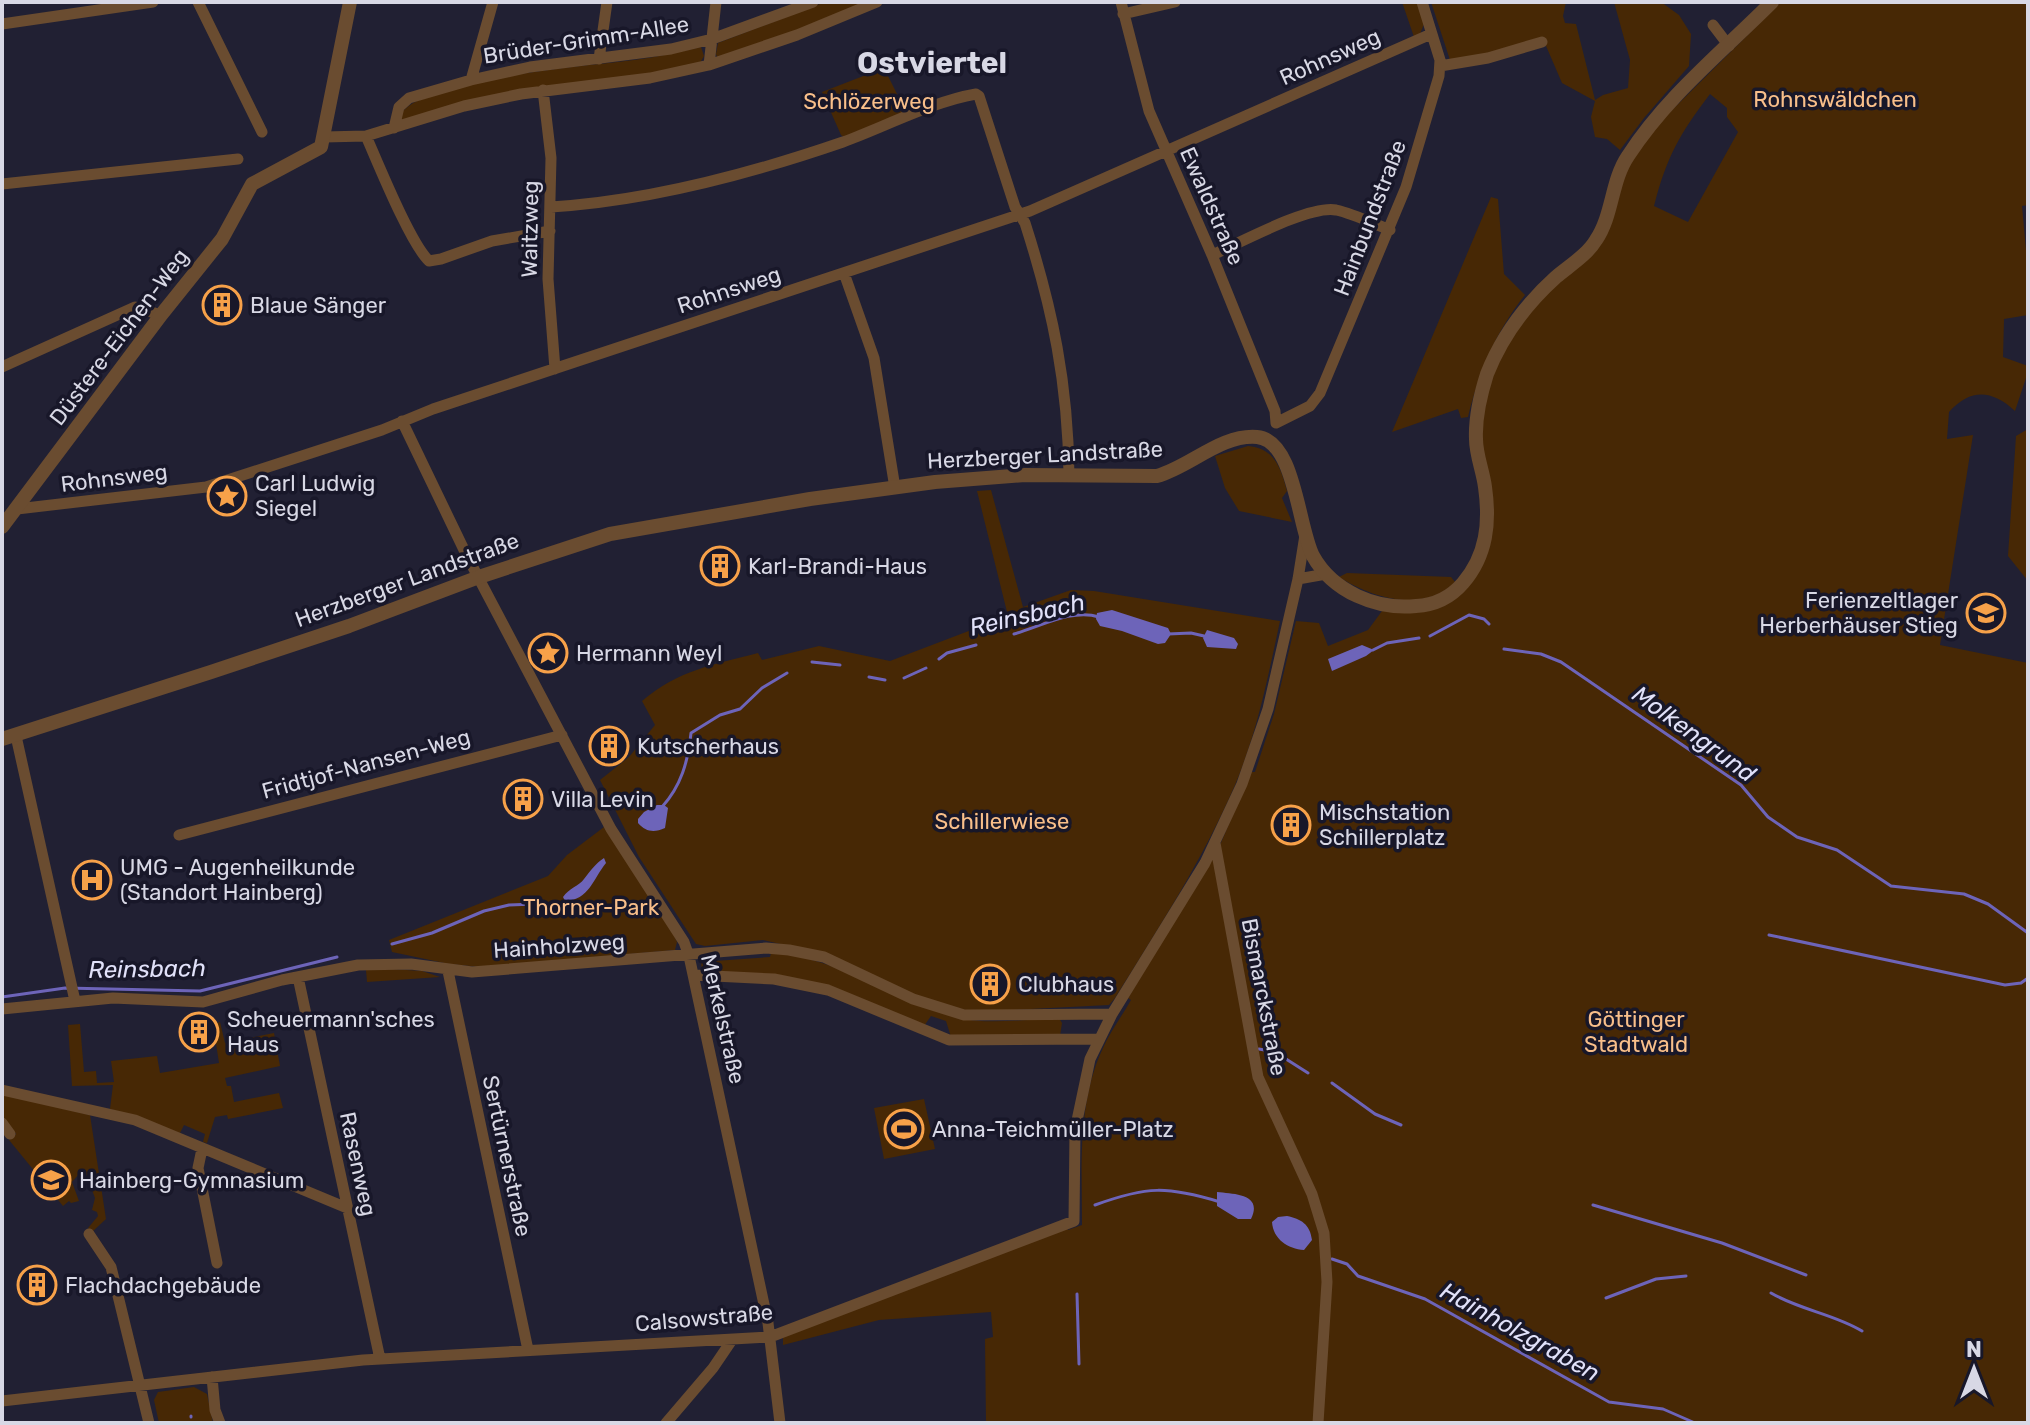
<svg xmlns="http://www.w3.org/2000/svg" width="2030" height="1425" font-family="Rubik,sans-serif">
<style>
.green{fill:#472805;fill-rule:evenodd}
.water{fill:#6d64b9}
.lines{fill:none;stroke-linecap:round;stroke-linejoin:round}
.stream{stroke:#6d64b9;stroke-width:3}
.minor{stroke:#6a4c30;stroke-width:11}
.tertiary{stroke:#6a4c30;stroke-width:14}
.labels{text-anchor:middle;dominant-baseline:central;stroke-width:7;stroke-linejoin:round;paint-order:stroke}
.street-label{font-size:22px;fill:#d8d8e5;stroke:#181729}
.park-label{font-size:22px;fill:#f9bf8a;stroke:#181729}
.poi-label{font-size:22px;fill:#d8d8e5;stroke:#181729;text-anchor:start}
.water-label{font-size:24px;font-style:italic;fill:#e1e1f9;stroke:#181729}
.district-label{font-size:30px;font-weight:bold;fill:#d8d8e5;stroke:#181729}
</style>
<rect width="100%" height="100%" fill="#212033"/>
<path class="green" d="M 825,2 L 865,2 L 793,32 L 717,57 L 716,54 L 718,43 Z
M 1402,2 L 1418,2 L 1424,24 L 1420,34 L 1414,37 Z
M 1431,2 L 1566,2 L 1563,16 L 1565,23 L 1576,24 L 1595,100 L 1603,95 L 1628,88 L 1630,60 L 1614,2 L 1661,2 L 1679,15 L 1691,34 L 1689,66 L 1644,118 L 1620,150 L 1607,139 L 1595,137 L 1591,117 L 1595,101 L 1562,83 L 1543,39 L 1488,56 L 1450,60 Z
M 1781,2 L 2028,2 L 2028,205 L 2022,206 L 2028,272 L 2028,315 L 2004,319 L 2003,357 L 2028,366 L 2028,372 L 2015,411 C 1992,390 1971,388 1949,412 L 1947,439 L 1973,435 L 1940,645 L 2028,663 L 2028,1423 L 986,1423 L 985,1339 L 993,1337 L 991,1312 L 879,1320 L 783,1345 L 783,1337 L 1067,1228 L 1068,1230 L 1082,1225 C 1082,1166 1077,1103 1103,1048 C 1110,1032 1122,1016 1131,1000 L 1128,998 L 1220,845 L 1251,772 L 1255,772 L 1274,714 L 1296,621 L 1319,623 L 1328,646 L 1368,630 L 1382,611 L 1427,609 L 1488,552 L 1479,444 L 1480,414 L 1491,377 L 1504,348 L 1537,302 L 1595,251 L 1628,163 L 1664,118 ZM 1710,94 L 1727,108 L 1727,117 L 1738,132 L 1688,222 L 1654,206 C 1667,156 1679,135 1710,94 Z
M 701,47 L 704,56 L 700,63 L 645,75 L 516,90 L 405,121 L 401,119 L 402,112 C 431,78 587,66 634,60 C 657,57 679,52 701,47 Z
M 884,68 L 907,114 L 844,137 L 841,135 L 822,92 Z
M 1491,197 L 1498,199 L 1504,274 L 1525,295 C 1496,331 1479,372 1468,417 L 1461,418 L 1458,409 L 1392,432 Z
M 2028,429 L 2028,581 L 2008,556 L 2016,436 Z
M 1248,446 C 1275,448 1281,469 1287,491 L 1282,498 L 1292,522 L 1239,511 L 1225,488 L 1215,456 Z
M 991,490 L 1023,607 L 1071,590 L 1094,591 L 1280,621 C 1268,677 1257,733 1235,785 C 1202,861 1158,929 1115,998 L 1109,1005 L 972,1012 L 916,996 L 824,954 L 763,940 L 705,946 L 696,944 L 639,857 L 600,780 L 629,757 L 655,725 L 642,701 C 679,670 712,665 758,653 L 762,660 L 819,646 L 890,661 L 1008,616 L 977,491 Z
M 1347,573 L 1451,577 L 1455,582 C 1424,614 1372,598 1339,577 Z
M 604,827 L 673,933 L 677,942 L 675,950 L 481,967 L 449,964 L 392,952 L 389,940 L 548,876 L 567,855 Z
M 771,953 C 840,957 896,1001 961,1018 C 986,1025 1032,1019 1059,1018 L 1062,1023 L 1060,1036 L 951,1037 L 946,1021 L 931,1016 L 924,1026 L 859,998 L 702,972 L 701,962 L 770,957 Z
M 391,969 L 422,971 L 440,977 L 367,982 L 366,970 Z
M 220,1022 L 225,1043 L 274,1033 L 280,1066 L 225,1078 L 227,1086 L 231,1086 L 234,1102 L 279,1093 L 283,1108 L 228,1119 L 227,1115 L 215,1117 L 207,1143 L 203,1142 L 205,1134 L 184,1125 L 180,1133 L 110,1109 L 113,1085 L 72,1086 L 68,1025 L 80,1024 L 84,1072 L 96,1071 L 97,1083 L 114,1082 L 111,1061 L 157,1056 L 160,1073 L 219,1063 L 213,1024 Z
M 2,1094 L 90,1115 L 106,1219 L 92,1232 L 88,1228 L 98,1216 L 97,1212 L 92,1210 L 95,1198 L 86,1174 L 79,1174 L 72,1182 L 79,1201 L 71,1203 L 69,1201 L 63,1206 L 9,1140 L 16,1134 L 2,1115 Z
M 924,1099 L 935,1149 L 884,1159 L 874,1108 Z
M 194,1387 L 207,1394 L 213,1423 L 159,1423 L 154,1400 L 158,1392 Z"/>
<path class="water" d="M 1112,610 L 1168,628 L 1171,634 L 1165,643 L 1158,644 L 1122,631 L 1100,626 L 1096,619 L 1097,613 Z
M 1207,630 L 1234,638 L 1238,644 L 1236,649 L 1207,647 L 1203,638 Z
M 1362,645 L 1374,650 L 1366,656 L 1332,671 L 1328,659 Z
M 657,805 L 664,805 L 668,808 L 665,828 C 654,833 646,832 638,823 L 638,819 L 644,812 Z
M 604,858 L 606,863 C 593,879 589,900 565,901 L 563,897 C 569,888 579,886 584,879 C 591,870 595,864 604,858 Z
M 1217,1192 C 1235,1194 1263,1194 1251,1219 L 1238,1219 L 1217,1206 Z
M 1287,1216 C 1301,1219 1310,1224 1312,1240 L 1304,1250 C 1288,1249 1273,1239 1272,1222 L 1278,1217 Z"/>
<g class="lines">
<path class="stream" d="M 1014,634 C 1040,627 1072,608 1099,617
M 1168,634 L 1191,633 L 1204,636
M 1430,636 L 1469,615 L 1484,619 L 1489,624
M 1504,649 L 1541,654 L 1561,662 L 1741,785 L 1768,817 L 1797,837 L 1837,850 L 1891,886 L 1964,894 L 1988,904 L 2028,933
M 1373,650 L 1387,643 L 1419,638
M 939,659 L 947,653 L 976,645
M 812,662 L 840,665
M 869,677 L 885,680
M 904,678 L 926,668
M 662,807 C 681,786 688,762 691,733 L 720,715 L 740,709 L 762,688 L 787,673
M 1769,935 L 2005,985 L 2021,983 L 2028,978
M 392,944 L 432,933 L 484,911 L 509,905 L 535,904
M 2,997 L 65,988 L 200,991 L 337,957
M 1259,1049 L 1275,1052 L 1308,1073
M 1332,1083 L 1375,1114 L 1401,1125
M 1095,1205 C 1147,1186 1167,1186 1220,1202
M 1593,1205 L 1722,1243 L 1806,1275
M 1332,1259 L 1347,1264 L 1358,1276 L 1425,1299 L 1609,1402 L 1663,1409 L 1695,1423
M 1771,1293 C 1800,1310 1834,1314 1862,1331
M 1077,1294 L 1079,1364
M 1606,1298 L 1656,1279 L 1686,1276
M 191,1416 L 191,1417"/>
<path class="minor" d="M 198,2 L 262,132
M 1121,2 L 1149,111 L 1212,255 L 1275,411 L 1276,423
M 1123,14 L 1175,2
M 2,24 L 153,2
M 1713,25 L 1729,46
M 599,59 L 607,2
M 709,65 L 716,2
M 1440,66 L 1488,58 L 1542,42
M 471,80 L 493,2
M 543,90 L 551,158 L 548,279 L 555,369
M 394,128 L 399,107 L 409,98 L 471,80 L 530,67 L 671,49 L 712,39 L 813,2
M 366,136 C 378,163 410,243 429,261 L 441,259 L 492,241 L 550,231
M 324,137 L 366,136 L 464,106 L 521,94 L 650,78 L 709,65 L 797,35 L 877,2
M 2,184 L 238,159
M 551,207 C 650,201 750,174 843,142 C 884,127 934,101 976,94 L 979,96 L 1015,207 L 1025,223 C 1053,310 1068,384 1069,475
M 1212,255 C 1240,243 1309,205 1336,210 C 1354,214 1372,223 1390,230
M 844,273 L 874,358 L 895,488
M 2,367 L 135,307 L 161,315
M 402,421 L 467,556 L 611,829 L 684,942 L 689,956 L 768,1323 L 780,1423
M 1276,423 L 1310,406 L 1320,393 L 1406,187 L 1439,76 L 1440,60 L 1422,2
M 17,509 L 206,487 L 382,430 L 433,409 L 1030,211 L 1431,34
M 1298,579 L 1326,574
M 16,736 L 75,1001
M 179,835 L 562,735
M 1215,843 L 1258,1077 L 1312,1194 L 1324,1233 L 1327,1282 L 1318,1423
M 448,971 L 528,1350
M 694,975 L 774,979 L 828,990 L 949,1040 L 1098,1039
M 298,977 L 380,1359
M 2,1009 L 113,998 L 203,1002 L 282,980 L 358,965 L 411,964 L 472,972 L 766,948 L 789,950 L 824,957 L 913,999 L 964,1015 L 1112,1014
M 2,1090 L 135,1120 L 347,1208
M 2,1123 L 10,1134
M 202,1149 L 198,1168 L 217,1263
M 89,1234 L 111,1267 L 149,1423
M 212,1377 L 215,1410 L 220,1423
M 2,1401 L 363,1360 L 770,1337 L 1074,1221 L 1075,1130 L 1090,1059 L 1112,1014 L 1205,863 L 1242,784 L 1268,709 L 1298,579 L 1305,535
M 666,1423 L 713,1368 L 732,1340"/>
<path class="tertiary" d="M 2,527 L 161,315 L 222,239 L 252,184 L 321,147 L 350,2
M 2,739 L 211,672 L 349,626 L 479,577 L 610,534 L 810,499 L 935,482 L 1025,475 L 1157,476 C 1190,467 1221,434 1257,437 C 1295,440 1298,527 1313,556 C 1333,592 1377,610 1416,606 C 1435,605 1451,597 1463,583 C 1487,555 1490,522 1485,487 C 1483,471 1476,455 1476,439 C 1475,417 1480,396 1487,374 C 1502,336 1526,304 1556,277 C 1569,266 1587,255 1596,240 C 1613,215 1611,181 1628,156 C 1666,97 1723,51 1772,2"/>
</g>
<defs>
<g id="building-ring" transform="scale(2)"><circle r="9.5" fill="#181729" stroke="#f7a149" stroke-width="1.5"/><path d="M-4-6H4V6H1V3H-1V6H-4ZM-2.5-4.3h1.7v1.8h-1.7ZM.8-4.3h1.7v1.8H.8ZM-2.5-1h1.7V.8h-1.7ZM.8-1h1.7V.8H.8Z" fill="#f7a149"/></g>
<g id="sight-ring" transform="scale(2)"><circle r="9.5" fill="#181729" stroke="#f7a149" stroke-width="1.5"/><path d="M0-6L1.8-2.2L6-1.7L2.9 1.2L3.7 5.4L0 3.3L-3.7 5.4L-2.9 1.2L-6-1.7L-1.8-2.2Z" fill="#f7a149"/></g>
<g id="school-ring" transform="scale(2)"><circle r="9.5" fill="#181729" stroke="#f7a149" stroke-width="1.5"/><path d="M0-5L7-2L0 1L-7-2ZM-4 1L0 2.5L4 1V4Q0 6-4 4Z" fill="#f7a149"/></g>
<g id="hospital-ring" transform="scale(2)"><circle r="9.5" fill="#181729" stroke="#f7a149" stroke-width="1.5"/><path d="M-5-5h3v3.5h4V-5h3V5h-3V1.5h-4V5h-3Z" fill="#f7a149"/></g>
<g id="stadium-ring" transform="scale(2)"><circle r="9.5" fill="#181729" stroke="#f7a149" stroke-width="1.5"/><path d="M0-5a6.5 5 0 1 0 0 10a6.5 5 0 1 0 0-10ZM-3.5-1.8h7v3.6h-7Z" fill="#f7a149"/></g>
</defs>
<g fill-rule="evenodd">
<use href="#building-ring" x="222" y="305"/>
<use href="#sight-ring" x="227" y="496"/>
<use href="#building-ring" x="720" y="566"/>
<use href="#school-ring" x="1986" y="613"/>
<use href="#sight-ring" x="548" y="653"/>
<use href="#building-ring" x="609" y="746"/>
<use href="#building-ring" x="523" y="799"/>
<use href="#building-ring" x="1291" y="825"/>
<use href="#hospital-ring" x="92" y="880"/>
<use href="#building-ring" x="990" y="984"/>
<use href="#building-ring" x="199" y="1032"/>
<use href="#stadium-ring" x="904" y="1129"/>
<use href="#school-ring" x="51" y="1180"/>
<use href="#building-ring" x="37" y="1285"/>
</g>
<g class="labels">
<g class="street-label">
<text transform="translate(586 40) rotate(-9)">Brüder-Grimm-Allee</text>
<text transform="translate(1330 57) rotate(-24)">Rohnsweg</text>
<text transform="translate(1212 206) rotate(66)">Ewaldstraße</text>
<text transform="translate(1370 218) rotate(-69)">Hainbundstraße</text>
<text transform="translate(530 229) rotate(-89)">Waitzweg</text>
<text transform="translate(729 290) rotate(-18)">Rohnsweg</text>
<text transform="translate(119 337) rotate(-53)">Düstere-Eichen-Weg</text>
<text transform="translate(1045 455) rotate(-3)">Herzberger Landstraße</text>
<text transform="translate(114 478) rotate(-7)">Rohnsweg</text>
<text transform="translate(407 580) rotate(-20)">Herzberger Landstraße</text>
<text transform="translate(366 764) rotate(-15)">Fridtjof-Nansen-Weg</text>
<text transform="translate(559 946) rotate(-4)">Hainholzweg</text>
<text transform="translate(1264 997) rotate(79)">Bismarckstraße</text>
<text transform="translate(723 1019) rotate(77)">Merkelstraße</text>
<text transform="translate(507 1156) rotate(78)">Sertürnerstraße</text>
<text transform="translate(358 1164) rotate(78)">Rasenweg</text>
<text transform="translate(704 1318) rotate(-5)">Calsowstraße</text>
</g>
<g class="park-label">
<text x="1835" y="99">Rohnswäldchen</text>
<text x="869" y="101">Schlözerweg</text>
<text x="1002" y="821">Schillerwiese</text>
<text x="591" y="907">Thorner-Park</text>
<text x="1636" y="1019">Göttinger<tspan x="1636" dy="25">Stadtwald</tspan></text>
</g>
<g class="poi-label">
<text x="250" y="305">Blaue Sänger</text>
<text x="255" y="483">Carl Ludwig<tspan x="255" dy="25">Siegel</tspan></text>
<text x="748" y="566">Karl-Brandi-Haus</text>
<text x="1958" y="600" text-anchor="end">Ferienzeltlager<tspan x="1958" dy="25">Herberhäuser Stieg</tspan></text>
<text x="576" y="653">Hermann Weyl</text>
<text x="637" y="746">Kutscherhaus</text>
<text x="551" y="799">Villa Levin</text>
<text x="1319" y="812">Mischstation<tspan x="1319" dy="25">Schillerplatz</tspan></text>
<text x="120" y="867">UMG - Augenheilkunde<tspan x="120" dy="25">(Standort Hainberg)</tspan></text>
<text x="1018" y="984">Clubhaus</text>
<text x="227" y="1019">Scheuermann'sches<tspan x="227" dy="25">Haus</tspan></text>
<text x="932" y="1129">Anna-Teichmüller-Platz</text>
<text x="79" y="1180">Hainberg-Gymnasium</text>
<text x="65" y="1285">Flachdachgebäude</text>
</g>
<g class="water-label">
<text transform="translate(1027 615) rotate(-13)">Reinsbach</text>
<text transform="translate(1694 734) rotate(36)">Molkengrund</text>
<text transform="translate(147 969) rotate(-1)">Reinsbach</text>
<text transform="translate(1520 1332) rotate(29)">Hainholzgraben</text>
</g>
<g class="district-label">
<text x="932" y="63">Ostviertel</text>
</g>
</g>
<rect width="2030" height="1425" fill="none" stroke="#d8d8e5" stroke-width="8"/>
<g transform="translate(1974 1369)" stroke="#181729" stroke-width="6" paint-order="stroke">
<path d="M0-6L14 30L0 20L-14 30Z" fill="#d8d8e5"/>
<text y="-12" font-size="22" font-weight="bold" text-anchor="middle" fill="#d8d8e5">N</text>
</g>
</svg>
